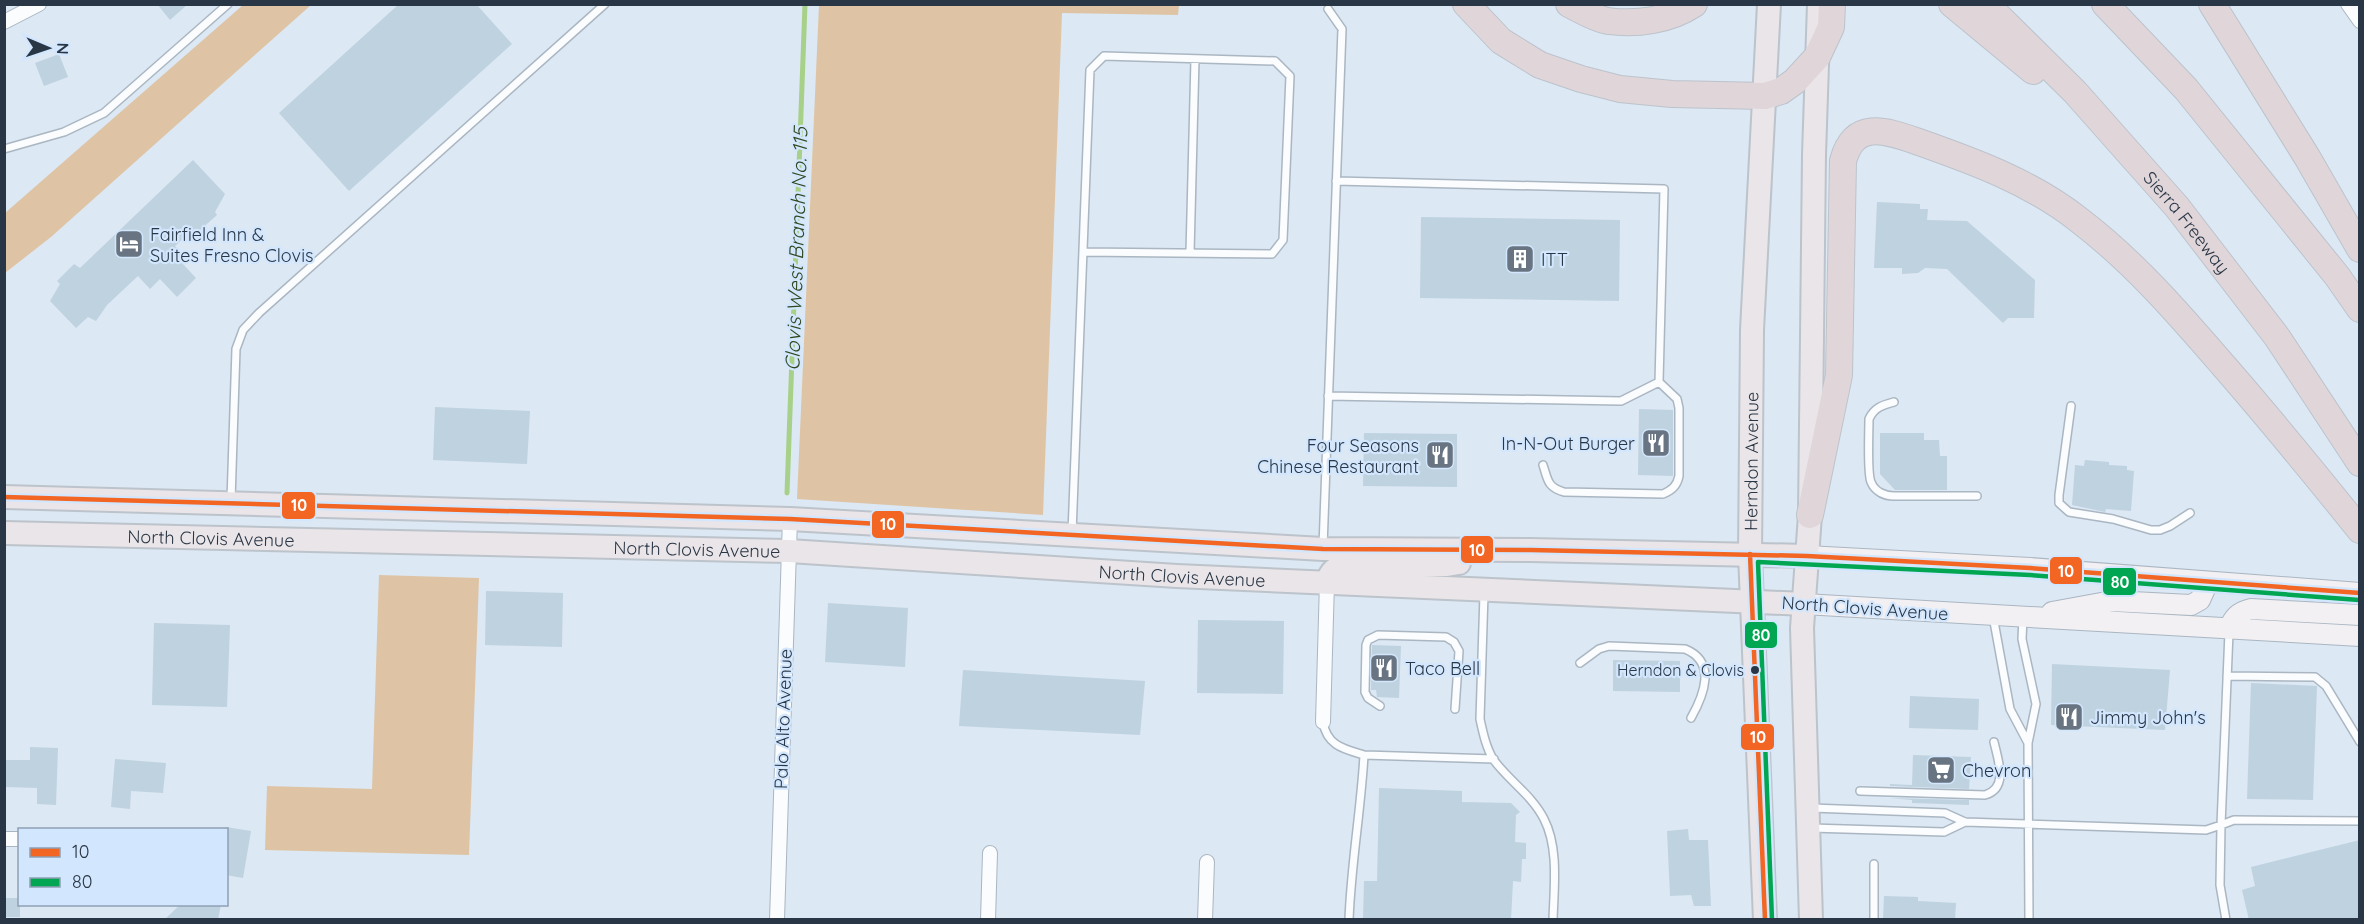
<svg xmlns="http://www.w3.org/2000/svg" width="2364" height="924" font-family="Quicksand,sans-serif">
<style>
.green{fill:#dec4a4}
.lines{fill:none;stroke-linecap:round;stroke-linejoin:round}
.stream{stroke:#a7d089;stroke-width:5}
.building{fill:#bfd2df}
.lane-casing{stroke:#aab6c2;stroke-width:10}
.street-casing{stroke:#aab6c2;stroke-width:16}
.secondary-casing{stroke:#aab6c2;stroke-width:22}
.primary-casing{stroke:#bcc3cb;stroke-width:26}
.highway-casing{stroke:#bcc3cb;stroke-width:28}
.lane{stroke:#fafcfd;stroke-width:7}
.street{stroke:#fafcfd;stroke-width:14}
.secondary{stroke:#f2f0f3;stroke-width:20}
.primary{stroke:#eae5e8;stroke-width:22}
.highway{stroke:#e0d6da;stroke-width:26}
.bus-1-casing{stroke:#d2e7fe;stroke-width:9}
.bus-2-casing{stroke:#d2e7fe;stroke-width:9}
.bus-1{stroke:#f26522;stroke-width:4.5}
.bus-2{stroke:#00a651;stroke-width:4.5}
.bus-dot{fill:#293645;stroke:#d2e7fe;stroke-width:2}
.labels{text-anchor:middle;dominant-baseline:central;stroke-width:4.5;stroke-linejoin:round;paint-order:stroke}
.bus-label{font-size:16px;fill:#293645;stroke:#d2e7fe;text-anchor:end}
.street-label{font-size:18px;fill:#293645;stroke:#d2e7fe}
.poi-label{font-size:18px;fill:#293645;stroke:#d2e7fe;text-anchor:start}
.water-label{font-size:20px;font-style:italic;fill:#32471d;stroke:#d2e7fe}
.line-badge{stroke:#d2e7fe;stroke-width:2}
.badge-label{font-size:16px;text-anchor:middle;font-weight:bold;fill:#fff}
</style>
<rect width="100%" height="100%" fill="#dce8f4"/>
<path class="green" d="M 243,5 L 311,5 L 51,237 L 5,273 L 5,213 Z
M 819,5 L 1179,5 L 1178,15 L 1062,13 L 1043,515 L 797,499 Z
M 379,575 L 479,578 L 469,855 L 265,850 L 267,786 L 372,789 Z"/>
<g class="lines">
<path class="stream" d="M 787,493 L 805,4"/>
</g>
<path class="building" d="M 157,4 L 188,4 L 170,20 Z
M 399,4 L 476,4 L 512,44 L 349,191 L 279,113 Z
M 59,54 L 68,77 L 44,86 L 35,63 Z
M 193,160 L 225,194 L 215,212 L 217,215 L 199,231 L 194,229 L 175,246 L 183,255 L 180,261 L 196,278 L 177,297 L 160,279 L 150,289 L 138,276 L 107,305 L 96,321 L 88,317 L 76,328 L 50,301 L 60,284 L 57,281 L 74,264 L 80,268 Z
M 1877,202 L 1920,204 L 1920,209 L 1928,209 L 1927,220 L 1967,221 L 2035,280 L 2034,318 L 2008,318 L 2003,323 L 1947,269 L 1925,268 L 1918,273 L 1902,274 L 1902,268 L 1874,268 Z
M 1421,217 L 1620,220 L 1619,301 L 1420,298 Z
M 435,407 L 530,411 L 527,464 L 433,460 Z
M 1639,409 L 1673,410 L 1673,476 L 1638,475 Z
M 1364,433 L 1457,434 L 1457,487 L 1363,486 Z
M 1880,433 L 1924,433 L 1924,440 L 1939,440 L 1940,456 L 1947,456 L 1947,490 L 1895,490 L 1880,474 Z
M 2085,460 L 2109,462 L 2109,465 L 2127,466 L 2127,470 L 2134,471 L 2131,511 L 2106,509 L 2105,512 L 2072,505 L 2075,465 L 2084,466 Z
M 486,591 L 563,593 L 562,647 L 485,645 Z
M 828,603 L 908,608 L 905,667 L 825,662 Z
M 1198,620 L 1284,621 L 1283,694 L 1197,693 Z
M 154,623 L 230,625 L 227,707 L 152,705 Z
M 1372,645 L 1401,646 L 1399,698 L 1377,697 L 1376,690 L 1371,690 Z
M 1613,660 L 1680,661 L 1680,692 L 1613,691 Z
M 2052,664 L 2170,670 L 2165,730 L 2051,725 Z
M 963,670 L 1145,681 L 1140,735 L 959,726 Z
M 2251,683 L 2317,686 L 2313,800 L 2247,799 Z
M 1910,696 L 1979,699 L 1978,730 L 1909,728 Z
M 30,747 L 58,748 L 56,805 L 37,804 L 37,788 L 5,787 L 6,760 L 30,760 Z
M 1913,755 L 1971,757 L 1969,789 L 1890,786 L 1890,784 L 1912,785 Z
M 115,759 L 166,763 L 163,793 L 131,791 L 130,809 L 111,807 Z
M 1379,788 L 1462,791 L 1462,802 L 1511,803 L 1520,812 L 1516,815 L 1515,842 L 1526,843 L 1526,859 L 1522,859 L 1521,882 L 1513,881 L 1511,920 L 1363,920 L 1364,881 L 1377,881 Z
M 1889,798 L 1969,800 L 1969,805 L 1912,803 L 1912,800 Z
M 226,827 L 251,831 L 243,878 L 226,875 Z
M 1688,829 L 1689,840 L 1708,840 L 1711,906 L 1694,906 L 1691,895 L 1670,896 L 1667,831 Z
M 2360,840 L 2360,920 L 2249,920 L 2242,890 L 2255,886 L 2251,867 Z
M 1884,896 L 1918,897 L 1918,901 L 1956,903 L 1955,920 L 1883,920 Z
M 4,898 L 20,898 L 20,917 L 4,917 Z
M 181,904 L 221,904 L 218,920 L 164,920 Z"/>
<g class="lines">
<g class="lane-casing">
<path id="lane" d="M 4,149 L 64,132 L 104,113 L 228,4
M 1190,253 L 1195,59
M 1328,396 L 1621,401 L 1659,382 L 1664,189 L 1336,181
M 1894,402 C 1882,405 1874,408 1869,419 C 1869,432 1867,473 1871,482 C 1875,492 1885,496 1894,496 L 1977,496
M 2071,406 L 2059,495 L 2059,503 L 2069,512 L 2113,519 L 2151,530 L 2160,530 L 2170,526 L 2190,513
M 1543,465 C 1548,480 1547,487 1564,492 L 1663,494 C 1672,490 1677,486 1679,476 L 1679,408 L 1677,399 L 1659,382
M 231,500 L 236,349 L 243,330 L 259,313 L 605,4
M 1072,533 L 1090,70 L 1104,56 L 1275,61 L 1290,76 L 1283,240 L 1272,254 L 1083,252
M 1323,547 L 1342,29 L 1328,9
M 1484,594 L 1480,719 C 1483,733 1486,747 1493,759 C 1508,780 1532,795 1544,819 C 1559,848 1554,887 1553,920
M 1993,616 L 2010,709 L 2028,743
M 2023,618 L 2022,639 L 2036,704 L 2028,743 L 2029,920
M 2229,632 L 2221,825 L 2234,820 L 2360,821
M 1580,663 L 1599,649 L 1609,646 L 1685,649 C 1717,662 1704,695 1691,718
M 2227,676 L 2315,677 L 2326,686 L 2360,742
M 1380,706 L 1368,698 L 1365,692 L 1366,645 L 1368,640 L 1378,635 L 1446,637 L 1454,642 L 1459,651 L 1455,709
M 1323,722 C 1327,746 1344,749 1364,755 C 1361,810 1351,864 1349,920
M 1364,755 L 1494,759
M 1860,791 L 1985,795 C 2009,788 1998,760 1994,742
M 1812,808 L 1945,813 L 1965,822 L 2206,830 L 2221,825 L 2220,885 L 2226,920
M 1811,828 L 1944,832 L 1965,822
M 1874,920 L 1874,864"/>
</g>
<g class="street-casing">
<path id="street" d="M 2348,4 L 2360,21
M 4,22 L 39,4
M 1323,722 L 1327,582
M 4,839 L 20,839
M 777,920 L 790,519
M 988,920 L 990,853
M 1205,920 L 1207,862"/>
</g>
<g class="secondary-casing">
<path id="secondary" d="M 1807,556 L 2030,568 L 2360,593
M 1804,604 L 2360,636
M 2052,612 L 2112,601 L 2191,605 L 2200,600 L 2208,582
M 2229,629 C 2233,618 2238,612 2251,609 L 2360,615"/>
</g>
<g class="primary-casing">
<g id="primary">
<path d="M 4,497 L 790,519 L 1323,549 L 1531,550 L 1807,556"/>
<path id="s1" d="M 4,533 L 789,551 L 1177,576 L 1804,604"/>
<path d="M 1327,582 C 1331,571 1334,568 1345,566 L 1447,565 L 1459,563"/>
<path id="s2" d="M 1765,920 L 1750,554 L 1752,330 L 1769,4"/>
<path d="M 1811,920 L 1802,628 L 1810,515 L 1814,155 L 1819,4"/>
</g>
</g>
<g class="highway-casing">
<g id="highway">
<path d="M 1466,4 L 1501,41 L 1540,65 L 1581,79 L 1620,89 L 1672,94 L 1765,96 L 1781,91 L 1795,81 L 1817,57 L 1831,27 L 1832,4"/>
<path d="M 1569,4 C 1581,10 1595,19 1608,21 C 1637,25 1670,20 1694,4"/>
<path d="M 1952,4 L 2033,71"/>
<path id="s3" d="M 1986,4 L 2075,92 L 2177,207 L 2277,337 L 2360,463"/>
<path d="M 2105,4 L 2186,89 L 2337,276 L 2360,309"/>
<path d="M 2212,4 L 2307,157 L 2360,249"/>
<path d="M 1810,515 L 1839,375 L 1843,161 C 1854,120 1884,130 1916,141 C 1973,161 2031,182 2079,220 C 2134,262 2178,313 2223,365 C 2270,419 2315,474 2360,530"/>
</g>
</g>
<use href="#lane" class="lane"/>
<use href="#street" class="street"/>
<use href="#secondary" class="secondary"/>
<use href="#primary" class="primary"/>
<use href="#highway" class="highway"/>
<g class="bus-1-casing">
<path id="bus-1" d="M 4,497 L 790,519 L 1323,549 L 1531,550 L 1807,556 L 2030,568 L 2360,593
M 1750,554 L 1765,920"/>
</g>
<g class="bus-2-casing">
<path id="bus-2" d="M 1772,920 L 1758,562 L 2030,575 L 2359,600"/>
</g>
<use href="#bus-1" class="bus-1"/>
<use href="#bus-2" class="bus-2"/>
</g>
<defs>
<g id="hotel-square" transform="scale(1.5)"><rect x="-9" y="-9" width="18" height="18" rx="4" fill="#687482" stroke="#d2e7fe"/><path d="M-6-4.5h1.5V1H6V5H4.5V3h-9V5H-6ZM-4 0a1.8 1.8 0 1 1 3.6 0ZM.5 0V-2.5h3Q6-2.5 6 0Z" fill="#fff"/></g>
<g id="building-square" transform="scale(1.5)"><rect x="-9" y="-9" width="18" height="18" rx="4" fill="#687482" stroke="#d2e7fe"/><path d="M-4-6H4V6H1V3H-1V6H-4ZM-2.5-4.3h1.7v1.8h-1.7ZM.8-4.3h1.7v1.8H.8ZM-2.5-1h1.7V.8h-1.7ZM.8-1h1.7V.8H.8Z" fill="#fff"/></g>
<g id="restaurant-square" transform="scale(1.5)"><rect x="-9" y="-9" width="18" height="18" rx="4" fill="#687482" stroke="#d2e7fe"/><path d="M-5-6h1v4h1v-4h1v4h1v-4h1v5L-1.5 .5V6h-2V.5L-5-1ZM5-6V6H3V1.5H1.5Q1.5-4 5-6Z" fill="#fff"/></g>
<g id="supermarket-square" transform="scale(1.5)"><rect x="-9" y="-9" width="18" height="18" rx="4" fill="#687482" stroke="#d2e7fe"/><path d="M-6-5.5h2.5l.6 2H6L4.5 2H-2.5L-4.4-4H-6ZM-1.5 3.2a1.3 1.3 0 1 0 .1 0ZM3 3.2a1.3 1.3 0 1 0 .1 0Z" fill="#fff"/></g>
</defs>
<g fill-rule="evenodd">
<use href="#hotel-square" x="129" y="244"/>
<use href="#building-square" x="1520" y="259"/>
<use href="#restaurant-square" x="1656" y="443"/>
<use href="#restaurant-square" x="1440" y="455"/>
<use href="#restaurant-square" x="1384" y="668"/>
<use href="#restaurant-square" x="2069" y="717"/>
<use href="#supermarket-square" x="1941" y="770"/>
</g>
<circle class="bus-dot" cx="1755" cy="670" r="5"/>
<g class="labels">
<g class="bus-label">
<text x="1744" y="670">Herndon &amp; Clovis</text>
</g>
<g class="street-label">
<text stroke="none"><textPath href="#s3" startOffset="297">Sierra Freeway</textPath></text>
<text stroke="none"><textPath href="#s2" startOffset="459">Herndon Avenue</textPath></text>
<text stroke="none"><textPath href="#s1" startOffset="207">North Clovis Avenue</textPath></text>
<text stroke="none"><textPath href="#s1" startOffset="693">North Clovis Avenue</textPath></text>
<text stroke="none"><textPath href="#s1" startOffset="1179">North Clovis Avenue</textPath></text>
<text transform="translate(1865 608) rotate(4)">North Clovis Avenue</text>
<text transform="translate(783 719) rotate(-88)">Palo Alto Avenue</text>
</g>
<g class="poi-label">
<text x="150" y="234">Fairfield Inn &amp;<tspan x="150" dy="21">Suites Fresno Clovis</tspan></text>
<text x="1541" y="259">ITT</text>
<text x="1635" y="443" text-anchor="end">In-N-Out Burger</text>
<text x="1419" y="445" text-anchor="end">Four Seasons<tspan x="1419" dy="21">Chinese Restaurant</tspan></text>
<text x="1405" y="668">Taco Bell</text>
<text x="2090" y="717">Jimmy John's</text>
<text x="1962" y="770">Chevron</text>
</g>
<g class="water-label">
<text transform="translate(796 249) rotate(-88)">Clovis West Branch No. 115</text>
</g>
</g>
<g class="line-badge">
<rect x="281" y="491" width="35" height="29" rx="6" fill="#f26522"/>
<rect x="871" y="510" width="34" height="29" rx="6" fill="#f26522"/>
<rect x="1460" y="535" width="34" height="29" rx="6" fill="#f26522"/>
<rect x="2049" y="556" width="34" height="29" rx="6" fill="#f26522"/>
<rect x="2102" y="567" width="35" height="29" rx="6" fill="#00a651"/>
<rect x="1744" y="621" width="34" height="28" rx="6" fill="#00a651"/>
<rect x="1740" y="723" width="35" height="28" rx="6" fill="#f26522"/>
</g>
<g class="badge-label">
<text x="299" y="511">10</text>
<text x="888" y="530">10</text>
<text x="1477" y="556">10</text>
<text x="2066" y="577">10</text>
<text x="2120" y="588">80</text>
<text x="1761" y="641">80</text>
<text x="1758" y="743">10</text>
</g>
<rect width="2364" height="924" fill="none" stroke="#293645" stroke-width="12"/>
<rect x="18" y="828" width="210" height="78" fill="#d2e7fe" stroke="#8ea0b4" stroke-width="1.5"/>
<rect x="30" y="848" width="30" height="9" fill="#f26522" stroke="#8ea0b4" stroke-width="1.5"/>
<text x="72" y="858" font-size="18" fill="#293645">10</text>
<rect x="30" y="878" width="30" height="9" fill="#00a651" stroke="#8ea0b4" stroke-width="1.5"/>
<text x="72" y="888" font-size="18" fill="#293645">80</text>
<g transform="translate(48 48) rotate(92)" stroke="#d2e7fe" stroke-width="4.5" paint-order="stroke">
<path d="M0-4.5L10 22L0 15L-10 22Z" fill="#293645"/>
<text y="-9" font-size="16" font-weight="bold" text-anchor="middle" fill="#293645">N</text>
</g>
</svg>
